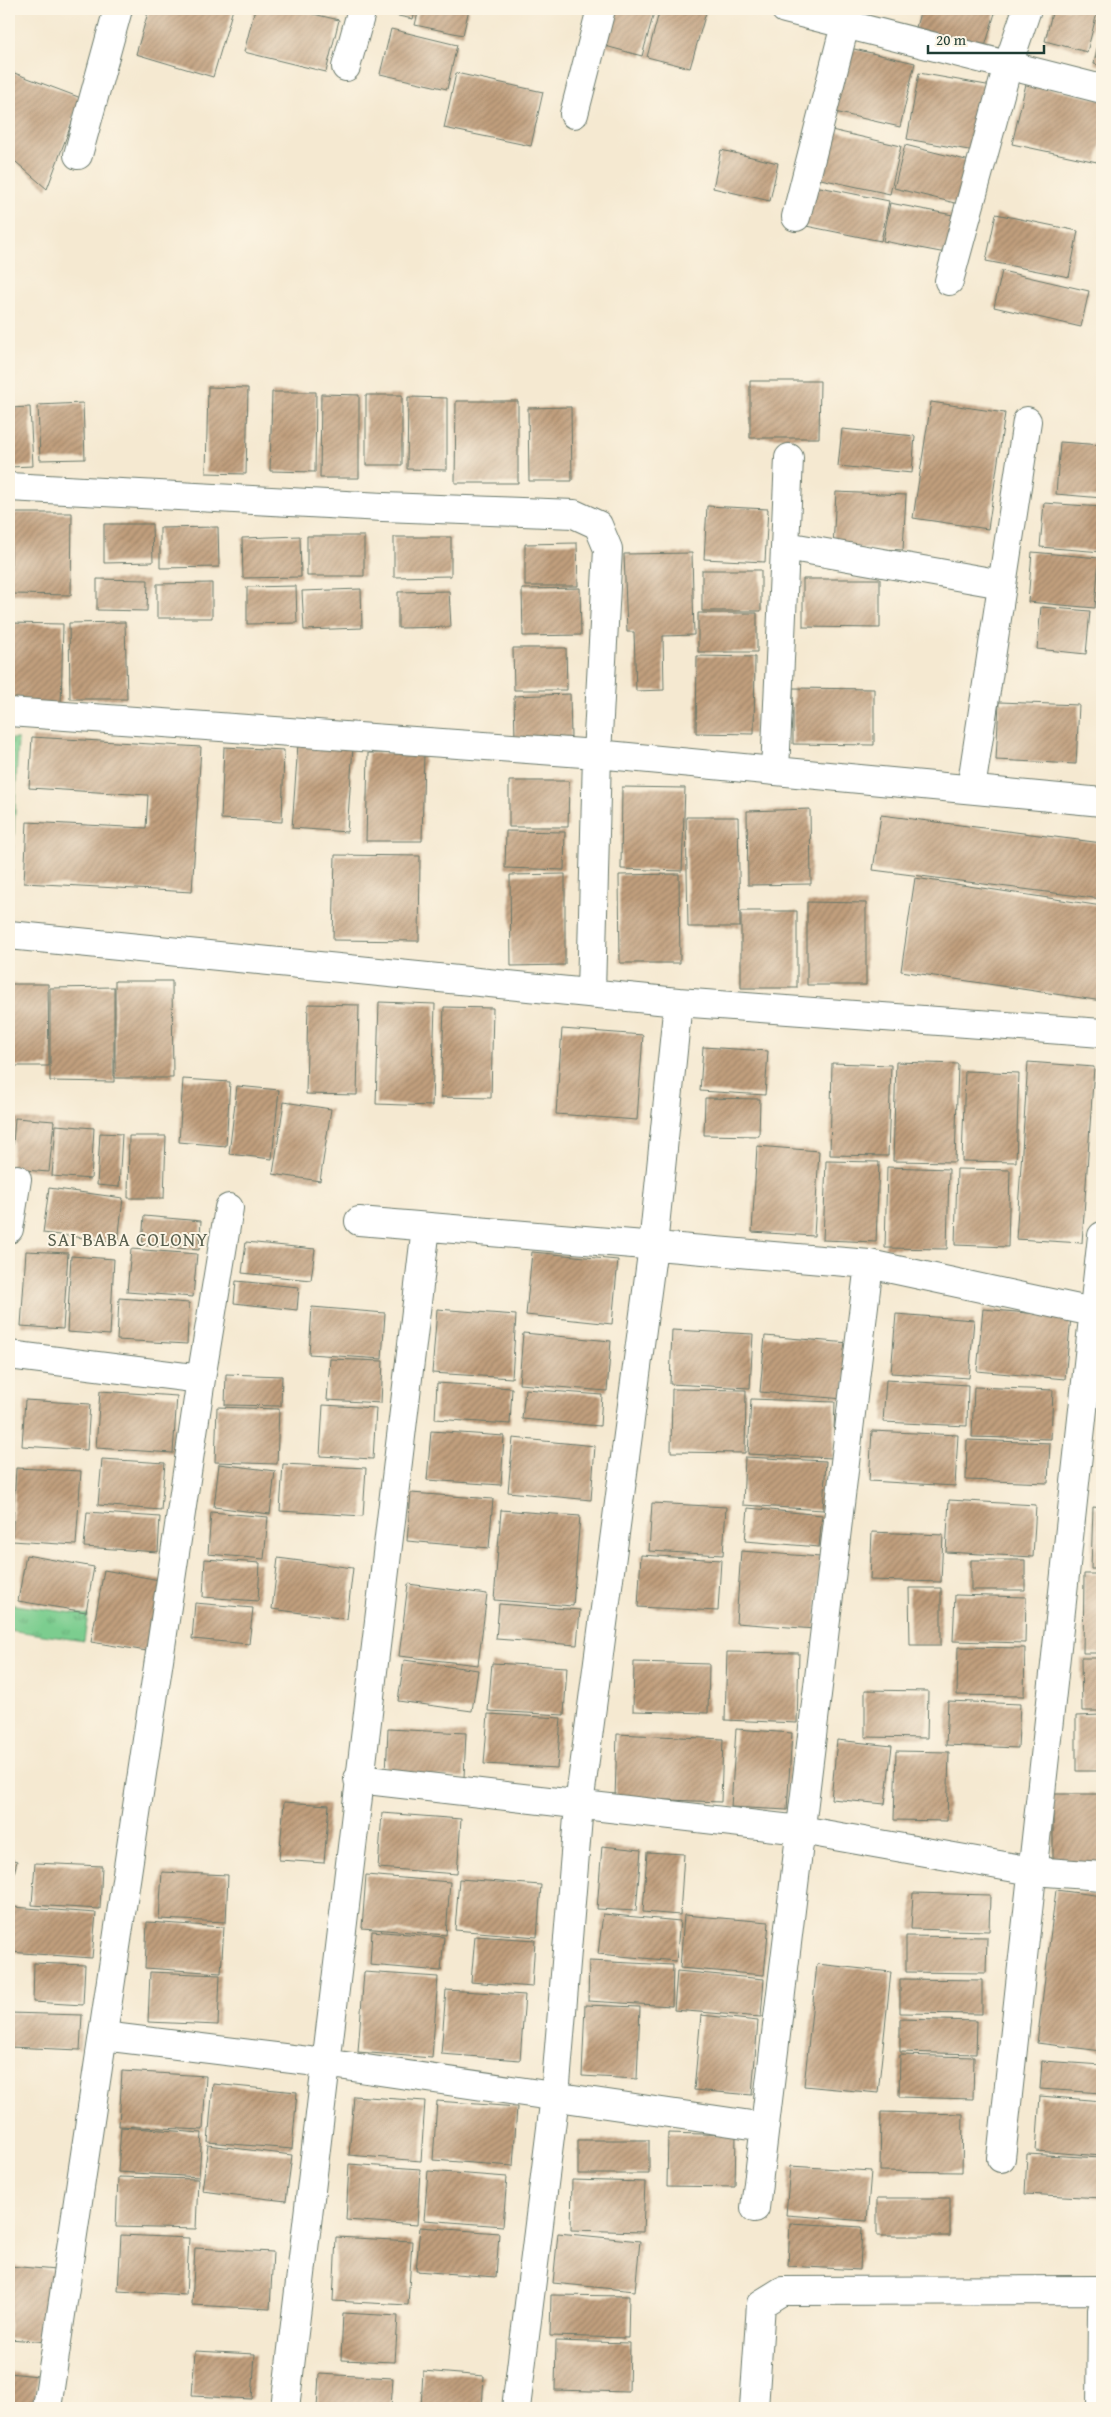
<svg xmlns="http://www.w3.org/2000/svg" width="1111" height="2417" font-family="'Gentium Book Plus',serif">
<style>
.grass{fill:url(#grass-tufts);stroke:#4e8562}
.park{fill:url(#park-dots);stroke:#4e8562}
.building{fill:url(#building-hatch)}
.lines{fill:none;stroke-linecap:round;stroke-linejoin:round}
.minor-casing{stroke:#6a796b;stroke-width:30}
.minor{stroke:#fff;stroke-width:28}
.labels{text-anchor:middle;dominant-baseline:central;stroke-width:4;stroke-linejoin:round;paint-order:stroke}
.neighbourhood-label{font-size:19px;letter-spacing:1px;fill:#585f4e;stroke:#fcf5e5}
</style>
<defs>
<pattern id="grass-tufts" width="24" height="20" patternUnits="userSpaceOnUse" patternTransform="scale(1.25)"><rect width="24" height="20" fill="#7ccd8f"/><path d="M3 7l-1-3M5 7V3M7 7l1-3M15 17l-1-3M17 17v-4M19 17l1-3" fill="none" stroke="#65a876"/></pattern>
<pattern id="park-dots" width="8" height="8" patternUnits="userSpaceOnUse" patternTransform="scale(1.25)"><rect width="8" height="8" fill="#7ccd8f"/><path d="M2 2h.1M6 6h.1" fill="none" stroke="#65a876" stroke-width="1.8" stroke-linecap="round"/></pattern>
<pattern id="building-hatch" width="6" height="6" patternUnits="userSpaceOnUse" patternTransform="scale(1.25)"><rect width="6" height="6" fill="#c19f7d"/><path d="M-1 1l2-2M0 6l6-6M5 7l2-2" fill="none" stroke="#9c8367"/></pattern>
</defs>
<rect width="100%" height="100%" fill="#fcf5e5"/>
<filter id="ink" filterUnits="userSpaceOnUse"><feTurbulence type="fractalNoise" baseFrequency=".02" numOctaves="2"/><feDisplacementMap in="SourceGraphic" scale="10" xChannelSelector="R" yChannelSelector="G"/><feConvolveMatrix kernelMatrix="1 2 1 2 8 2 1 2 1" color-interpolation-filters="sRGB"/></filter>
<filter id="wash" filterUnits="userSpaceOnUse"><feTurbulence type="fractalNoise" baseFrequency=".0096" numOctaves="4" result="noise"/><feDisplacementMap in="SourceGraphic" scale="20" xChannelSelector="R" yChannelSelector="G"/><feGaussianBlur stdDeviation="1.12" result="paint"/><feColorMatrix in="noise" values="0 0 0 0 0 0 0 0 0 0 0 0 0 0 0 0 0 1.4 0 .05"/><feComposite in="paint" operator="in"/></filter>
<g filter="url(#wash)">
<rect width="100%" height="100%" fill="#f5e9d1"/>
<path class="grass" d="M 9,1604 L 88,1615 L 84,1641 L 9,1630 Z"/>
<path class="park" d="M 9,739 L 18,739 L 12,880 L 9,880 Z"/>
<g id="blocks">
<path class="building" d="M 149,9 L 233,9 L 213,77 L 136,54 Z
M 255,9 L 292,9 L 339,20 L 326,72 L 244,52 Z
M 374,9 L 416,9 L 413,19 L 374,11 Z
M 419,9 L 469,9 L 463,35 L 415,25 Z
M 608,9 L 655,9 L 642,56 L 598,44 Z
M 660,9 L 707,9 L 690,68 L 647,57 Z
M 921,9 L 979,9 L 995,13 L 984,50 L 915,31 Z
M 1053,9 L 1098,9 L 1087,52 L 1045,41 Z
M 1101,28 L 1102,28 L 1102,66 L 1094,64 Z
M 391,29 L 457,45 L 447,89 L 380,74 Z
M 841,46 L 915,63 L 900,127 L 826,110 Z
M 9,71 L 81,98 L 47,189 L 9,156 Z
M 456,73 L 543,92 L 531,146 L 444,128 Z
M 919,73 L 992,86 L 980,152 L 907,139 Z
M 1026,84 L 1102,100 L 1102,139 L 1097,162 L 1012,144 Z
M 827,129 L 901,146 L 890,194 L 816,178 Z
M 905,145 L 974,162 L 963,205 L 894,188 Z
M 721,150 L 778,163 L 770,201 L 713,188 Z
M 810,185 L 889,201 L 881,241 L 801,225 Z
M 890,203 L 958,216 L 951,254 L 883,241 Z
M 996,214 L 1078,231 L 1069,277 L 986,261 Z
M 1002,271 L 1089,291 L 1081,327 L 994,307 Z
M 750,381 L 820,381 L 819,438 L 750,438 Z
M 208,387 L 248,388 L 246,474 L 206,473 Z
M 272,392 L 316,392 L 315,472 L 270,471 Z
M 321,394 L 359,395 L 359,478 L 320,478 Z
M 366,395 L 402,395 L 402,465 L 366,465 Z
M 408,397 L 447,398 L 447,470 L 407,469 Z
M 456,401 L 518,401 L 518,483 L 455,483 Z
M 931,402 L 1005,413 L 988,529 L 913,518 Z
M 83,403 L 85,459 L 40,460 L 38,405 Z
M 30,407 L 33,466 L 9,467 L 9,408 Z
M 571,407 L 572,481 L 529,481 L 528,408 Z
M 842,429 L 915,436 L 912,473 L 838,466 Z
M 1060,442 L 1102,445 L 1102,498 L 1056,494 Z
M 836,492 L 906,495 L 903,550 L 833,547 Z
M 1044,503 L 1102,507 L 1102,552 L 1040,547 Z
M 707,506 L 768,509 L 765,562 L 704,559 Z
M 11,513 L 72,513 L 71,595 L 11,594 Z
M 104,524 L 152,524 L 153,562 L 104,563 Z
M 218,527 L 219,567 L 160,568 L 160,528 Z
M 300,536 L 301,577 L 243,578 L 242,538 Z
M 307,536 L 364,536 L 364,576 L 307,576 Z
M 394,537 L 451,537 L 451,576 L 394,577 Z
M 577,543 L 578,586 L 525,586 L 525,544 Z
M 1032,552 L 1099,558 L 1095,608 L 1028,602 Z
M 692,553 L 694,635 L 663,636 L 664,690 L 636,691 L 634,632 L 627,632 L 624,554 Z
M 702,570 L 761,570 L 761,611 L 702,611 Z
M 97,579 L 148,580 L 147,611 L 97,610 Z
M 803,579 L 880,579 L 880,628 L 803,627 Z
M 212,583 L 212,618 L 157,618 L 157,584 Z
M 296,586 L 297,623 L 247,624 L 247,587 Z
M 580,588 L 581,635 L 523,636 L 522,589 Z
M 361,589 L 362,628 L 304,630 L 302,591 Z
M 449,591 L 451,627 L 398,628 L 398,592 Z
M 1041,607 L 1090,611 L 1086,654 L 1037,649 Z
M 698,613 L 757,613 L 757,652 L 698,652 Z
M 125,622 L 127,699 L 70,699 L 69,623 Z
M 9,623 L 63,624 L 61,708 L 9,707 Z
M 513,648 L 566,648 L 567,690 L 514,690 Z
M 697,656 L 755,657 L 754,734 L 696,733 Z
M 793,688 L 874,689 L 874,745 L 793,744 Z
M 570,694 L 571,738 L 515,739 L 514,696 Z
M 999,702 L 1079,705 L 1076,764 L 996,760 Z
M 32,737 L 201,747 L 192,892 L 24,883 L 27,822 L 146,828 L 148,795 L 29,788 Z
M 298,744 L 353,747 L 347,832 L 292,828 Z
M 224,747 L 284,750 L 282,822 L 221,819 Z
M 368,753 L 424,753 L 422,841 L 366,841 Z
M 509,781 L 569,781 L 568,827 L 509,827 Z
M 622,787 L 685,788 L 682,871 L 621,869 Z
M 810,809 L 811,884 L 748,885 L 747,811 Z
M 881,815 L 1102,843 L 1102,899 L 873,870 Z
M 686,817 L 738,817 L 740,927 L 688,927 Z
M 506,831 L 565,832 L 564,870 L 505,868 Z
M 335,855 L 420,856 L 419,941 L 333,940 Z
M 565,874 L 565,965 L 511,966 L 510,875 Z
M 679,874 L 680,963 L 620,963 L 619,875 Z
M 915,878 L 1102,906 L 1102,1001 L 901,971 Z
M 807,902 L 866,903 L 866,985 L 807,985 Z
M 741,911 L 797,911 L 797,988 L 741,988 Z
M 115,981 L 172,981 L 173,1078 L 115,1078 Z
M 9,984 L 48,984 L 49,1066 L 9,1066 Z
M 114,987 L 114,1082 L 50,1081 L 50,988 Z
M 379,1002 L 435,1004 L 432,1106 L 376,1104 Z
M 308,1004 L 359,1005 L 357,1095 L 306,1094 Z
M 444,1007 L 493,1008 L 491,1098 L 441,1097 Z
M 562,1029 L 643,1035 L 637,1120 L 556,1114 Z
M 703,1047 L 768,1051 L 765,1095 L 700,1091 Z
M 896,1062 L 958,1064 L 955,1162 L 893,1161 Z
M 1028,1062 L 1094,1067 L 1082,1243 L 1016,1239 Z
M 832,1063 L 891,1065 L 888,1156 L 830,1155 Z
M 965,1071 L 1019,1073 L 1016,1162 L 962,1161 Z
M 183,1079 L 230,1082 L 226,1146 L 179,1142 Z
M 237,1086 L 279,1090 L 272,1159 L 229,1154 Z
M 705,1098 L 760,1099 L 759,1136 L 704,1135 Z
M 284,1102 L 331,1109 L 320,1181 L 273,1174 Z
M 9,1115 L 11,1115 L 10,1137 L 9,1137 Z
M 15,1118 L 54,1121 L 49,1172 L 11,1169 Z
M 56,1125 L 94,1128 L 91,1179 L 52,1176 Z
M 100,1133 L 122,1134 L 119,1187 L 97,1185 Z
M 129,1136 L 166,1136 L 164,1198 L 128,1198 Z
M 757,1146 L 819,1151 L 814,1236 L 752,1232 Z
M 826,1161 L 879,1162 L 876,1242 L 823,1240 Z
M 887,1167 L 949,1169 L 947,1249 L 885,1248 Z
M 957,1169 L 1010,1170 L 1008,1247 L 955,1245 Z
M 49,1188 L 123,1198 L 118,1242 L 43,1233 Z
M 144,1216 L 201,1221 L 199,1250 L 142,1245 Z
M 246,1242 L 315,1249 L 311,1280 L 242,1273 Z
M 131,1249 L 197,1254 L 193,1297 L 127,1292 Z
M 26,1251 L 68,1253 L 63,1329 L 21,1326 Z
M 532,1252 L 618,1260 L 612,1324 L 526,1315 Z
M 71,1256 L 114,1259 L 110,1335 L 67,1332 Z
M 236,1281 L 299,1287 L 297,1310 L 234,1303 Z
M 119,1298 L 189,1303 L 187,1344 L 117,1340 Z
M 312,1307 L 385,1313 L 382,1359 L 309,1354 Z
M 437,1309 L 516,1315 L 512,1378 L 432,1373 Z
M 983,1309 L 1071,1317 L 1065,1379 L 977,1371 Z
M 896,1314 L 974,1320 L 969,1378 L 891,1373 Z
M 672,1330 L 753,1334 L 750,1388 L 670,1384 Z
M 523,1333 L 611,1341 L 607,1391 L 519,1384 Z
M 765,1336 L 849,1343 L 844,1399 L 760,1392 Z
M 330,1359 L 383,1361 L 381,1403 L 327,1400 Z
M 226,1374 L 282,1376 L 281,1406 L 225,1405 Z
M 886,1380 L 968,1385 L 967,1426 L 883,1422 Z
M 437,1383 L 512,1388 L 510,1424 L 435,1419 Z
M 974,1387 L 1053,1390 L 1051,1439 L 972,1437 Z
M 525,1389 L 602,1395 L 600,1426 L 522,1419 Z
M 672,1389 L 746,1390 L 745,1453 L 671,1452 Z
M 100,1391 L 177,1396 L 173,1453 L 96,1448 Z
M 751,1399 L 835,1402 L 833,1458 L 748,1454 Z
M 25,1400 L 90,1404 L 87,1450 L 22,1446 Z
M 323,1405 L 376,1408 L 373,1459 L 320,1456 Z
M 217,1407 L 279,1409 L 277,1464 L 215,1462 Z
M 431,1431 L 504,1436 L 501,1485 L 427,1480 Z
M 872,1431 L 958,1435 L 955,1486 L 869,1481 Z
M 513,1438 L 595,1446 L 591,1500 L 508,1492 Z
M 967,1440 L 1050,1443 L 1048,1483 L 966,1480 Z
M 745,1457 L 826,1461 L 823,1510 L 743,1505 Z
M 102,1459 L 165,1463 L 161,1510 L 98,1505 Z
M 219,1464 L 275,1471 L 270,1514 L 214,1507 Z
M 283,1464 L 366,1468 L 363,1516 L 280,1511 Z
M 16,1468 L 81,1471 L 76,1545 L 12,1541 Z
M 411,1493 L 493,1499 L 489,1548 L 407,1541 Z
M 949,1500 L 1036,1505 L 1033,1557 L 946,1552 Z
M 652,1503 L 726,1507 L 723,1555 L 649,1551 Z
M 1093,1507 L 1102,1508 L 1102,1569 L 1091,1569 Z
M 748,1508 L 822,1515 L 819,1547 L 745,1541 Z
M 501,1510 L 580,1516 L 573,1606 L 494,1600 Z
M 87,1512 L 160,1517 L 158,1552 L 84,1547 Z
M 211,1512 L 268,1517 L 264,1559 L 208,1554 Z
M 872,1532 L 943,1535 L 941,1582 L 870,1580 Z
M 741,1551 L 820,1557 L 815,1629 L 736,1623 Z
M 26,1555 L 94,1567 L 86,1612 L 18,1601 Z
M 641,1555 L 721,1560 L 718,1611 L 638,1607 Z
M 278,1558 L 353,1568 L 347,1619 L 272,1609 Z
M 205,1559 L 260,1563 L 258,1601 L 203,1597 Z
M 971,1560 L 1025,1560 L 1025,1590 L 971,1590 Z
M 104,1570 L 165,1581 L 153,1652 L 91,1642 Z
M 1084,1574 L 1102,1574 L 1102,1653 L 1083,1653 Z
M 408,1584 L 487,1594 L 478,1665 L 399,1656 Z
M 909,1588 L 941,1588 L 941,1645 L 910,1645 Z
M 955,1595 L 1026,1597 L 1025,1643 L 953,1641 Z
M 195,1603 L 253,1608 L 249,1644 L 192,1639 Z
M 499,1604 L 580,1610 L 577,1645 L 496,1639 Z
M 958,1647 L 1025,1648 L 1024,1696 L 957,1695 Z
M 727,1652 L 799,1653 L 797,1723 L 725,1720 Z
M 1081,1658 L 1102,1658 L 1102,1711 L 1082,1711 Z
M 404,1660 L 478,1670 L 472,1711 L 398,1701 Z
M 634,1662 L 709,1664 L 708,1713 L 633,1711 Z
M 492,1663 L 567,1667 L 564,1715 L 488,1711 Z
M 865,1690 L 928,1691 L 927,1738 L 865,1737 Z
M 948,1701 L 1020,1704 L 1018,1748 L 946,1745 Z
M 488,1714 L 561,1718 L 557,1768 L 484,1764 Z
M 1102,1715 L 1102,1771 L 1076,1771 L 1076,1716 Z
M 388,1729 L 466,1733 L 464,1777 L 386,1774 Z
M 736,1729 L 792,1733 L 787,1810 L 731,1807 Z
M 617,1734 L 723,1739 L 721,1802 L 615,1798 Z
M 837,1740 L 892,1746 L 885,1804 L 831,1799 Z
M 896,1751 L 949,1752 L 947,1821 L 894,1820 Z
M 1053,1794 L 1102,1794 L 1102,1866 L 1053,1866 Z
M 284,1802 L 329,1805 L 324,1863 L 279,1860 Z
M 382,1813 L 461,1819 L 457,1874 L 378,1868 Z
M 602,1846 L 641,1850 L 636,1911 L 597,1909 Z
M 647,1852 L 684,1854 L 680,1915 L 643,1912 Z
M 9,1859 L 17,1861 L 9,1894 Z
M 35,1863 L 102,1866 L 100,1909 L 32,1905 Z
M 162,1872 L 228,1875 L 226,1922 L 159,1919 Z
M 366,1875 L 450,1882 L 446,1935 L 362,1928 Z
M 459,1879 L 541,1885 L 537,1937 L 455,1930 Z
M 1056,1890 L 1102,1896 L 1102,2051 L 1037,2043 Z
M 913,1893 L 990,1895 L 989,1931 L 911,1929 Z
M 13,1907 L 96,1913 L 92,1958 L 9,1952 Z
M 603,1914 L 680,1921 L 676,1961 L 598,1954 Z
M 684,1915 L 769,1922 L 764,1975 L 680,1968 Z
M 147,1922 L 224,1927 L 221,1973 L 145,1968 Z
M 372,1931 L 444,1937 L 441,1971 L 370,1965 Z
M 475,1936 L 535,1940 L 532,1987 L 471,1982 Z
M 906,1936 L 987,1937 L 986,1973 L 906,1972 Z
M 589,1961 L 673,1965 L 672,2006 L 588,2001 Z
M 34,1963 L 85,1965 L 83,2005 L 33,2002 Z
M 817,1964 L 891,1972 L 878,2093 L 804,2086 Z
M 677,1971 L 764,1979 L 761,2017 L 674,2010 Z
M 150,1972 L 220,1975 L 218,2025 L 148,2022 Z
M 364,1972 L 438,1977 L 432,2058 L 358,2052 Z
M 900,1979 L 982,1980 L 982,2014 L 900,2013 Z
M 446,1990 L 525,1995 L 520,2060 L 441,2054 Z
M 585,2005 L 640,2007 L 637,2079 L 582,2076 Z
M 9,2013 L 82,2015 L 80,2050 L 9,2047 Z
M 701,2015 L 758,2021 L 752,2095 L 694,2090 Z
M 900,2019 L 977,2021 L 976,2054 L 900,2052 Z
M 900,2055 L 974,2057 L 973,2099 L 899,2097 Z
M 1042,2061 L 1102,2065 L 1102,2093 L 1040,2089 Z
M 122,2071 L 206,2076 L 203,2130 L 119,2126 Z
M 213,2084 L 297,2092 L 292,2149 L 208,2142 Z
M 354,2096 L 425,2101 L 421,2161 L 349,2155 Z
M 1040,2096 L 1102,2101 L 1102,2156 L 1036,2151 Z
M 437,2101 L 517,2107 L 513,2166 L 433,2160 Z
M 881,2112 L 963,2114 L 962,2172 L 880,2171 Z
M 121,2127 L 202,2133 L 199,2177 L 118,2172 Z
M 668,2133 L 736,2135 L 735,2187 L 667,2186 Z
M 578,2140 L 649,2140 L 649,2174 L 578,2174 Z
M 208,2145 L 292,2155 L 286,2201 L 202,2191 Z
M 1027,2154 L 1102,2158 L 1102,2198 L 1025,2194 Z
M 349,2164 L 420,2169 L 417,2225 L 346,2220 Z
M 790,2166 L 871,2171 L 867,2221 L 786,2215 Z
M 428,2171 L 507,2177 L 503,2226 L 424,2220 Z
M 118,2177 L 198,2179 L 196,2229 L 116,2227 Z
M 572,2180 L 645,2182 L 643,2232 L 571,2230 Z
M 877,2198 L 950,2198 L 950,2236 L 877,2236 Z
M 790,2223 L 862,2227 L 860,2270 L 788,2266 Z
M 420,2227 L 499,2233 L 496,2277 L 416,2271 Z
M 558,2233 L 640,2241 L 635,2291 L 553,2283 Z
M 121,2235 L 189,2238 L 186,2295 L 118,2291 Z
M 336,2237 L 412,2241 L 408,2305 L 333,2301 Z
M 195,2248 L 273,2252 L 270,2309 L 192,2305 Z
M 9,2266 L 56,2270 L 49,2342 L 9,2339 Z
M 551,2295 L 629,2296 L 628,2338 L 550,2336 Z
M 343,2313 L 398,2316 L 395,2362 L 341,2360 Z
M 556,2341 L 630,2343 L 629,2392 L 555,2390 Z
M 195,2351 L 255,2354 L 252,2399 L 192,2396 Z
M 423,2371 L 484,2376 L 482,2408 L 421,2408 Z
M 9,2373 L 38,2376 L 35,2408 L 9,2408 Z
M 319,2374 L 393,2378 L 391,2408 L 317,2408 Z
M 554,2405 L 581,2407 L 581,2408 L 554,2408 Z"/>
</g>
</g>
<g filter="url(#ink)">
<use href="#blocks" fill-opacity="0" stroke="#6a796b" stroke-width="1"/>
<g class="lines">
<g class="minor-casing">
<path id="minor" d="M 785,9 L 1102,89
M 346,67 L 362,9
M 574,114 L 601,9
M 78,155 L 118,9
M 796,217 L 849,9
M 949,281 L 1008,65 L 1027,9
M 9,487 L 383,507 L 574,514 L 598,525 L 608,549 L 597,754 L 591,993
M 786,546 L 1002,584
M 9,712 L 597,754 L 1102,802
M 775,771 L 789,458
M 971,789 L 1027,421
M 9,935 L 678,1002 L 1102,1033
M 359,1221 L 869,1264 L 1102,1314
M 9,1229 L 17,1179
M 9,1355 L 201,1379
M 358,1779 L 801,1830 L 1032,1871 L 1102,1876
M 103,2036 L 325,2063 L 765,2127
M 1001,2158 L 1102,1236
M 755,2208 L 869,1264
M 47,2408 L 201,1379 L 229,1208
M 285,2408 L 426,1227
M 516,2408 L 555,2096 L 579,1805 L 653,1246 L 678,1002
M 754,2408 L 761,2304 L 782,2291 L 1102,2290
M 1101,2408 L 1102,2310"/>
</g>
<use href="#minor" class="minor"/>
</g>
</g>
<g class="labels">
<g class="neighbourhood-label">
<text x="128" y="1239">SAI BABA COLONY</text>
</g>
</g>
<rect width="1111" height="2417" fill="none" stroke="#fcf5e5" stroke-width="30"/>
<path d="M928 45v8h116v-8" fill="none" stroke="#1f3d34" stroke-width="2.5"/>
<text x="936" y="45" font-size="15" fill="#1f3d34" stroke="#fcf5e5" stroke-width="4" paint-order="stroke">20 m</text>
</svg>
